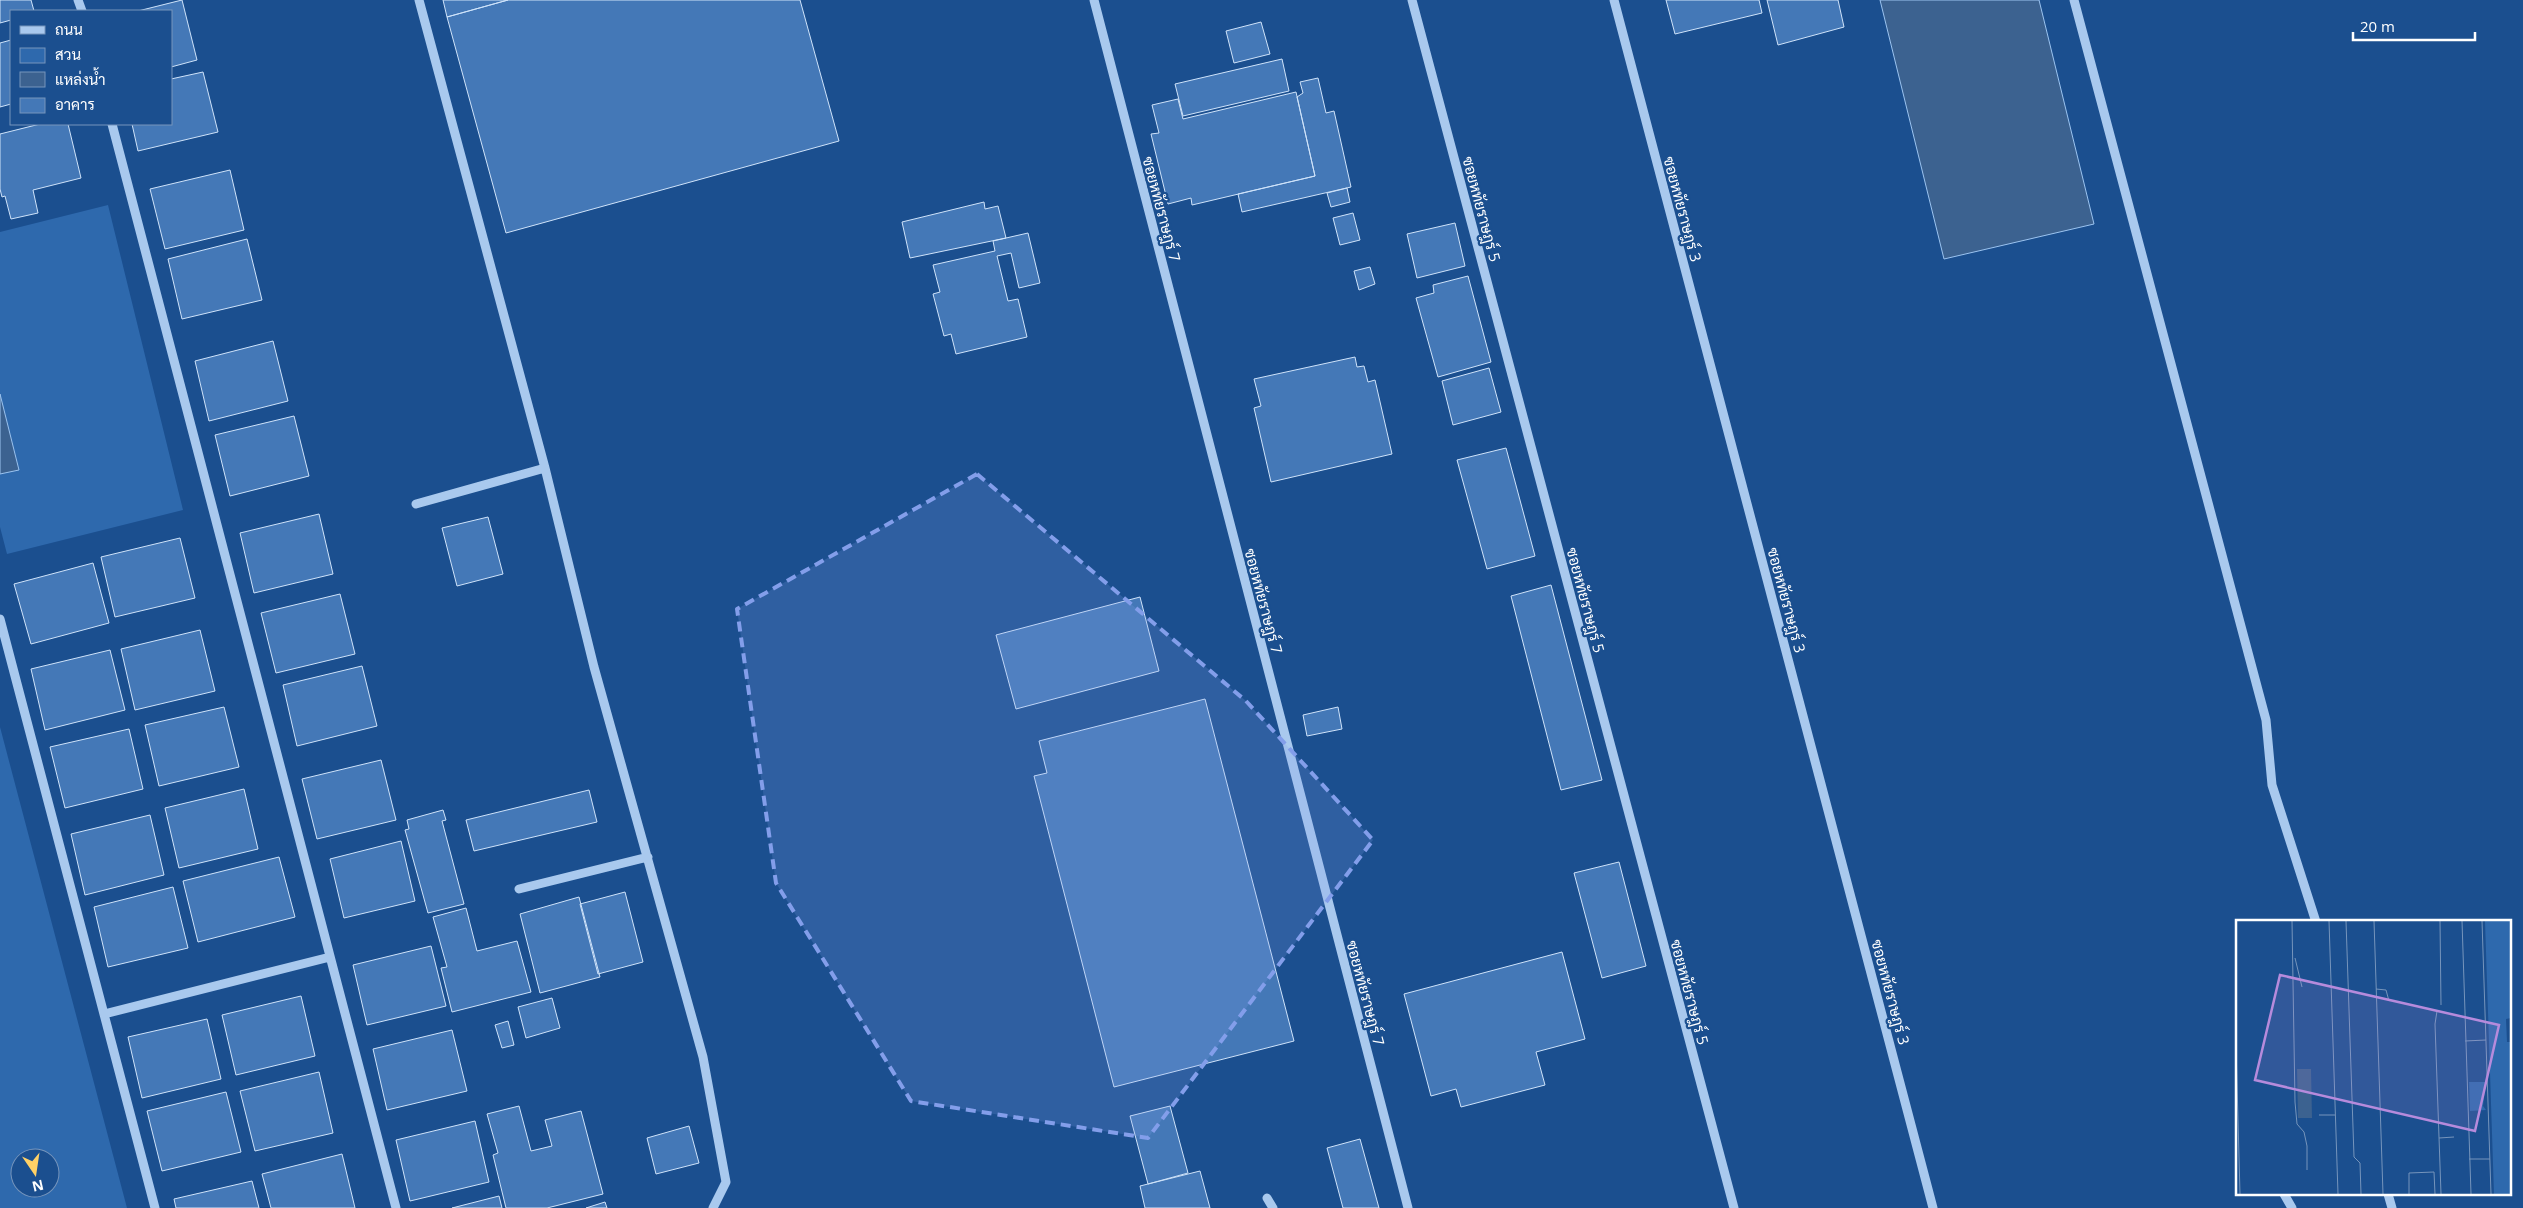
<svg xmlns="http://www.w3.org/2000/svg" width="2523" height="1208" font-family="'Open Sans',Sarabun,sans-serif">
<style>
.green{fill:#2e69ad;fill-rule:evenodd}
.water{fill:#3c6290;stroke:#9cc4f0}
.building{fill:#4478b7;stroke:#cfe3fa}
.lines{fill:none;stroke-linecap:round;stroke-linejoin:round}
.minor{stroke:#a9c9ee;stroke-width:9}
.marked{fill:#839eea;fill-opacity:0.2;stroke:#839eea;stroke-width:4;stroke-dasharray:10 6;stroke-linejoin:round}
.labels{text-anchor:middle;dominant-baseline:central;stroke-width:4.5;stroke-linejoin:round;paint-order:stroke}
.street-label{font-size:15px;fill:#fff;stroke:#1b4f8f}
.inset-road{fill:none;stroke:#7695bc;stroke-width:1}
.view{fill:#b68bdc;fill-opacity:0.15;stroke:#b68bdc;stroke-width:2.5}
.inset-edge{fill:none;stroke:#fff;stroke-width:2.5}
</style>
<rect width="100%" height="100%" fill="#1b4f8f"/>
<path class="green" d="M 108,205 L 183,510 L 7,554 L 0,527 L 0,474 L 19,469 L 0,394 L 0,232 Z
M 0,727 L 127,1208 L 0,1208 ZM 20,1158 L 50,1158 L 50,1188 L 20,1188 Z"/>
<path class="water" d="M 1880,0 L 2039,0 L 2094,224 L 1944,259 Z
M 0,394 L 19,470 L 0,474 Z"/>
<path class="building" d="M 0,0 L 31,0 L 34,11 L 11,11 L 11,20 L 0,23 Z
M 182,0 L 197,60 L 171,67 L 171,11 L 138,11 Z
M 443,0 L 508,0 L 447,17 Z
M 508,0 L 800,0 L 839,141 L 506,233 L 447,17 Z
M 1666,0 L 1759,0 L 1762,13 L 1675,34 Z
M 1767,0 L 1838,0 L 1844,27 L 1778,45 Z
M 1261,22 L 1270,54 L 1234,63 L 1226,31 Z
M 11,40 L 11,104 L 0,107 L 0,43 Z
M 1282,59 L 1289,91 L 1183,116 L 1175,84 Z
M 203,72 L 218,132 L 138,151 L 132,124 L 171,124 L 171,79 Z
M 1318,78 L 1326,113 L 1334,111 L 1351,187 L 1242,212 L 1238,194 L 1315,176 L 1297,97 L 1303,93 L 1300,82 Z
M 1296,92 L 1315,176 L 1192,205 L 1191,198 L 1168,204 L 1151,134 L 1159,133 L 1152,105 L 1178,99 L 1183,119 Z
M 40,124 L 68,124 L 81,178 L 33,190 L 38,213 L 11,219 L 5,196 L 2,197 L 0,189 L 0,134 Z
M 230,170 L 244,230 L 165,249 L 150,189 Z
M 1347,188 L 1350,202 L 1331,207 L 1327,193 Z
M 984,202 L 985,209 L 998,206 L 1006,238 L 910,258 L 902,222 Z
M 1353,213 L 1360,240 L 1340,245 L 1333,218 Z
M 1455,223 L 1465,266 L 1417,278 L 1407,234 Z
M 1028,233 L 1040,283 L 1019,288 L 1011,253 L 997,256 L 1008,301 L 1018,299 L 1027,337 L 956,354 L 951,334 L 944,336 L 933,294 L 940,292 L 933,265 L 995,251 L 993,241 Z
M 247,239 L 262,300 L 182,319 L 168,259 Z
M 1370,267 L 1375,284 L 1359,290 L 1354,271 Z
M 1468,276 L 1491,362 L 1438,377 L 1416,298 L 1434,293 L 1433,285 Z
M 273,341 L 288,401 L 209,421 L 195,361 Z
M 1355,357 L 1357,367 L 1364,366 L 1368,382 L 1375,380 L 1392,454 L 1271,482 L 1254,408 L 1261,406 L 1254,379 Z
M 1489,368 L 1501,412 L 1453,425 L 1442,381 Z
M 294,416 L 309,476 L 230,496 L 215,435 Z
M 1506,448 L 1535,556 L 1487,569 L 1457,460 Z
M 319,514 L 333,574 L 254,593 L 240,533 Z
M 488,517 L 503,574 L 457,586 L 442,528 Z
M 180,538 L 195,598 L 115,617 L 101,557 Z
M 93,563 L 109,623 L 31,644 L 14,584 Z
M 1551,585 L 1602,780 L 1561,790 L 1511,596 Z
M 340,594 L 355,654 L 276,673 L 261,613 Z
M 1140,597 L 1159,671 L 1016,709 L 996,635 Z
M 200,630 L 215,691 L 135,710 L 121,649 Z
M 110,650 L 125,710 L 45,730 L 31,669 Z
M 362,666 L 377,726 L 297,746 L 283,685 Z
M 1205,699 L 1294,1041 L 1114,1087 L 1034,776 L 1047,773 L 1039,741 Z
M 224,707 L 239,767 L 159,786 L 145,725 Z
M 1338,707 L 1342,729 L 1307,736 L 1303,715 Z
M 129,729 L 143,789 L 65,808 L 50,747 Z
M 381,760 L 396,820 L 317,839 L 302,779 Z
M 244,789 L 258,849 L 179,868 L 165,808 Z
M 589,790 L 597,822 L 474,851 L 466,820 Z
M 443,810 L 446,820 L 442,821 L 464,904 L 428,913 L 405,830 L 409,829 L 407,820 Z
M 150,815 L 164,875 L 85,895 L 71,834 Z
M 401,841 L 415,901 L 344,918 L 330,859 Z
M 279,857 L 295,917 L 198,942 L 183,881 Z
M 1619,862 L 1646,966 L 1602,978 L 1574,873 Z
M 173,887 L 188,948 L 108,967 L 94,907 Z
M 625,892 L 643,962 L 598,974 L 580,904 Z
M 579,897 L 600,977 L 540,993 L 520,914 Z
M 466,908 L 477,951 L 517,941 L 531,992 L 452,1012 L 441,968 L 447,967 L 433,917 Z
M 431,946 L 446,1006 L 367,1025 L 353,965 Z
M 1562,952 L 1585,1039 L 1536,1052 L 1545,1085 L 1461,1107 L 1456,1089 L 1431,1096 L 1404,994 Z
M 301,996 L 315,1056 L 236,1075 L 222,1015 Z
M 552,998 L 560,1028 L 526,1038 L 518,1007 Z
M 207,1019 L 221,1079 L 142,1098 L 128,1037 Z
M 508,1021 L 514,1045 L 502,1048 L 495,1025 Z
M 452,1030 L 467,1091 L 387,1110 L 373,1049 Z
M 319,1072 L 333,1133 L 255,1151 L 240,1091 Z
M 226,1092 L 241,1152 L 162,1171 L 147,1111 Z
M 519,1106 L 531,1151 L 552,1146 L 545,1120 L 581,1111 L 603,1194 L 547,1208 L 506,1208 L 493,1155 L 498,1153 L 487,1114 Z
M 1170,1106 L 1188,1173 L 1148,1184 L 1130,1116 Z
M 475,1121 L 489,1182 L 410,1201 L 396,1140 Z
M 689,1126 L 699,1163 L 656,1174 L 647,1138 Z
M 1360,1139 L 1379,1208 L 1343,1208 L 1327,1148 Z
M 342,1154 L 355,1208 L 271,1208 L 262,1174 Z
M 1200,1171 L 1210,1208 L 1145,1208 L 1140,1186 Z
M 252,1181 L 259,1208 L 176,1208 L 174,1199 Z
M 499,1196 L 502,1208 L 452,1208 Z
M 605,1202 L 607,1208 L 586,1208 Z"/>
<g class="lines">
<path class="minor" d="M 78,0 L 82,11
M 419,0 L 545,468 L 594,667 L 703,1057 L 726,1182 L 713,1208
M 1094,0 L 1408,1208
M 1412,0 L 1734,1208
M 1614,0 L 1933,1208
M 2074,0 L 2266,720 L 2272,785 L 2316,922
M 112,124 L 396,1208
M 416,504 L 545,468
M 0,619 L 155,1208
M 519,889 L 648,857
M 104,1014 L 330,957
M 2284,1194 L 2292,1208
M 2388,1194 L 2392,1208
M 1267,1198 L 1273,1208"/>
</g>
<path class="marked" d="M 977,474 L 1246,701 L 1373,840 L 1148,1138 L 911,1101 L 776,883 L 737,609 Z"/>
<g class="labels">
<g class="street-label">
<text transform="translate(1162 209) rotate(75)">ซอยหทัยราษฎร์ 7</text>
<text transform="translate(1482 209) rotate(75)">ซอยหทัยราษฎร์ 5</text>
<text transform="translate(1683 209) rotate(75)">ซอยหทัยราษฎร์ 3</text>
<text transform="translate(1586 600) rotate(75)">ซอยหทัยราษฎร์ 5</text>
<text transform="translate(1787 600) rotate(75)">ซอยหทัยราษฎร์ 3</text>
<text transform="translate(1264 601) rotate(75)">ซอยหทัยราษฎร์ 7</text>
<text transform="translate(1690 992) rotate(75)">ซอยหทัยราษฎร์ 5</text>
<text transform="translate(1891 992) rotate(75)">ซอยหทัยราษฎร์ 3</text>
<text transform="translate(1366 993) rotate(75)">ซอยหทัยราษฎร์ 7</text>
</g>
</g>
<g transform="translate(2236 920)">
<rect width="275" height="275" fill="#1b4f8f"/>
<path d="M 249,1 L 275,1 L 275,98 L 270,99 L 271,122 L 275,122 L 275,274 L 258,274 ZM 233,162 L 250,162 L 247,186 L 250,190 L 234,191 Z" fill="#2e69ad"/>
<path d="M 61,149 L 75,149 L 76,198 L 62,198 Z" fill="#3c6290"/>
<path class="inset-road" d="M 56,1 L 59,182 L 61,204 L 68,212 L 71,226 L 71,250M 93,1 L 102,274M 110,1 L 118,237 L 124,243 L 125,274M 138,1 L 147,274M 204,1 L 205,85M 226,1 L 235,274M 246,1 L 255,274M 59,38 L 66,67M 140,69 L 150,70 L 153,81M 201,91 L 199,104 L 205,274M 229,121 L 250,120M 0,126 L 4,274M 83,195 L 99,195M 203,218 L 218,217M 233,239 L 254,239M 173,274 L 173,253 L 198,252 L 199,274"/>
<path class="view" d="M 44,55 L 263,105 L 239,211 L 19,160 Z"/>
<rect width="275" height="275" class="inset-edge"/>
</g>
<rect x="10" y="10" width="162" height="115" fill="#1b4f8f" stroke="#7695bc"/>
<rect x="20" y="26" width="25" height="8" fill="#a9c9ee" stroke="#7695bc"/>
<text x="55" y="35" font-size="15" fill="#ffffff">ถนน</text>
<rect x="20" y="48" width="25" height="15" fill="#2e69ad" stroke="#7695bc"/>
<text x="55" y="60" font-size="15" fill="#ffffff">สวน</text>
<rect x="20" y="72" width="25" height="15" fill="#3c6290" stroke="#7695bc"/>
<text x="55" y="85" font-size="15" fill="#ffffff">แหล่งน้ำ</text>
<rect x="20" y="98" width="25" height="15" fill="#4478b7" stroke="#7695bc"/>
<text x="55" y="110" font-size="15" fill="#ffffff">อาคาร</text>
<g transform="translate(35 1173) rotate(167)"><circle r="24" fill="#1b4f8f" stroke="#7695bc"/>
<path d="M0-4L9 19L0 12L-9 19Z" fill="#ffd166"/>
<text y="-8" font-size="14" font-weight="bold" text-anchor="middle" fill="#ffffff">N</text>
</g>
<path d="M2353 32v8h122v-8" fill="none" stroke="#ffffff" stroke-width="2.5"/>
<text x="2360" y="32" font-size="15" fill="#ffffff" stroke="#1b4f8f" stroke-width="4" paint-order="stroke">20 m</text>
</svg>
